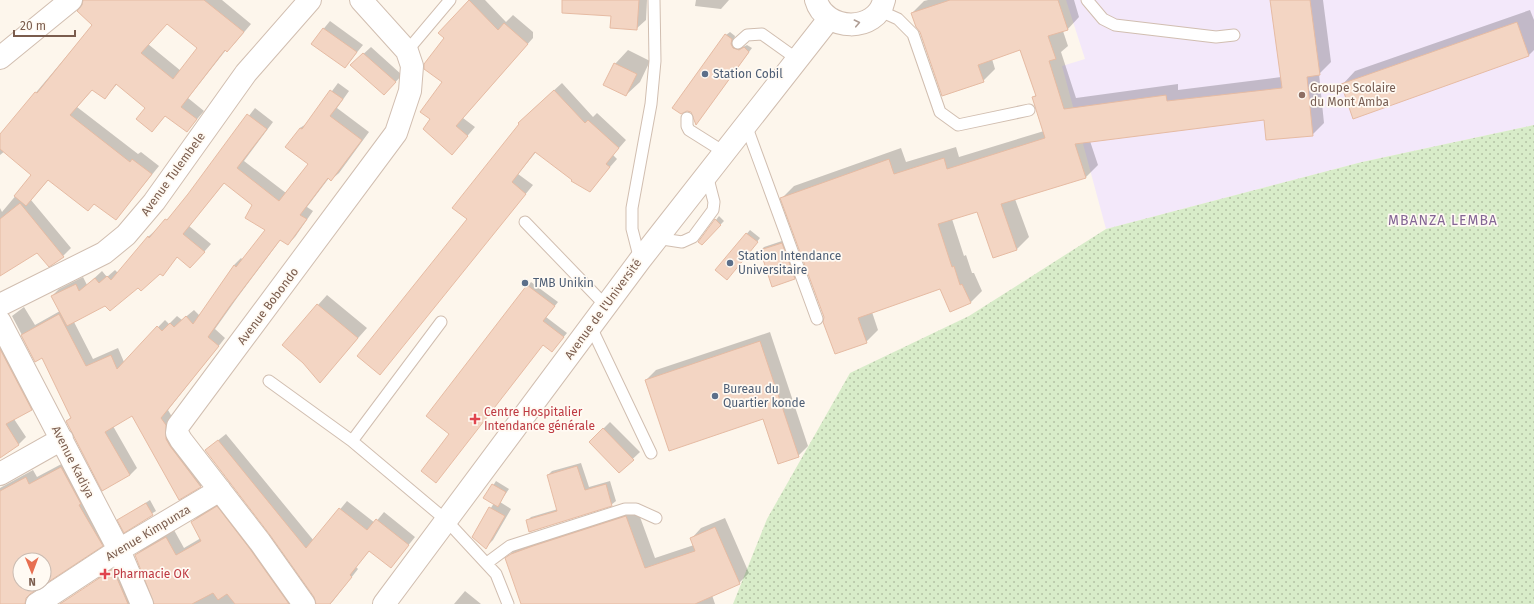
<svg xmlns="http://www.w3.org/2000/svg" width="1534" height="604" font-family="'Fira Sans',sans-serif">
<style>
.education{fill:#f3e8fa}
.grass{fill:url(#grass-dots)}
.shadow{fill:#0003;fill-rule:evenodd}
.building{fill:#f3d5c3;stroke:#e6bba3;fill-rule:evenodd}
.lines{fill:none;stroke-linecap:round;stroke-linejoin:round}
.service-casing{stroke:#d1beb0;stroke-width:13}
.minor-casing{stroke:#d1beb0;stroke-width:24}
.tertiary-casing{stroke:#d1beb0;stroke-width:24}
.service{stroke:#fff;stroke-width:11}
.minor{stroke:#fff;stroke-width:22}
.tertiary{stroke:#fff;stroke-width:22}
.oneway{stroke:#af9d94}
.service-dot{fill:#5c6f8a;stroke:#fffaf3;stroke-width:1.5}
.education-dot{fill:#8d6e63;stroke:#fffaf3;stroke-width:1.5}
.health-dot{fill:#e0444e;stroke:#fffaf3;stroke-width:1.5}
.labels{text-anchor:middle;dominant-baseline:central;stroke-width:3.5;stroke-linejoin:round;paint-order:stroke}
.service-label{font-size:12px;fill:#4e5e75;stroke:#fffaf3;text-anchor:start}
.education-label{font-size:12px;fill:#785e54;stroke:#fffaf3;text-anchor:start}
.street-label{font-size:12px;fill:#7a5c4d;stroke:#fffaf3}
.health-label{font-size:12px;fill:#be3a42;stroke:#fffaf3;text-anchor:start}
.quarter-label{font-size:14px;letter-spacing:1px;fill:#846695;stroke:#fffaf3}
</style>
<defs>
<pattern id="grass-dots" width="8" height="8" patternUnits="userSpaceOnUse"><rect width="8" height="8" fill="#d8ecc9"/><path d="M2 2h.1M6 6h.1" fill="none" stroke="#b4c2a5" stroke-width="1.8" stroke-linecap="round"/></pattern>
</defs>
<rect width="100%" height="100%" fill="#fdf6ec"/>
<path class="education" d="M 1066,0 L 1534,0 L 1534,125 L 1362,162 L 1106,229 L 1062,66 L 1085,59 Z"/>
<path class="grass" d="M 1534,125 L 1534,604 L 733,604 L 767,519 L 850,373 L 969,316 L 1106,229 L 1362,162 Z"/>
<path class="shadow" d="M 84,0 L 222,0 L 251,24 L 235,43 L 226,50 L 188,98 L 204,111 L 187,131 L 166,115 L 159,123 L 147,107 L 118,83 L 105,98 L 93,89 L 77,107 L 138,154 L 141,152 L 159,166 L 116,219 L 95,203 L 49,179 L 31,200 L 71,248 L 58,261 L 37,252 L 0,275 L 0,208 L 2,212 L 33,175 L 5,151 L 0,155 L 0,135 L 93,25 L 83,5 ZM 167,23 L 199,48 L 181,71 L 148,44 Z
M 469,0 L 485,0 L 506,22 L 513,15 L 533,32 L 533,38 L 463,118 L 475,127 L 452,154 L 431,119 L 444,82 L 445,38 L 440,33 Z
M 566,0 L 647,0 L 646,20 L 636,29 L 612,15 Z
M 696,0 L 729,0 L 721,9 L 695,6 Z
M 928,0 L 1074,0 L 1079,17 L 1067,30 L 1063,31 L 1068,46 L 1061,52 L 1076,98 L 1178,84 L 1178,90 L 1281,77 L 1271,0 L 1323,0 L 1331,62 L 1319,74 L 1324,123 L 1312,135 L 1265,118 L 1090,141 L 1098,165 L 1086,177 L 1015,199 L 1029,237 L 1017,249 L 994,257 L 977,211 L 952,219 L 964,256 L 966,255 L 972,273 L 974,273 L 982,291 L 970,303 L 941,288 L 872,312 L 878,330 L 866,342 L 825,316 L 781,199 L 794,186 L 901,148 L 906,162 L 956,147 L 959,157 L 1044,131 L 1033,97 L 1036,95 L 1020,49 L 992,59 L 995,69 L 983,81 L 920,31 L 912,13 L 924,1 Z
M 1530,10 L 1534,20 L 1534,50 L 1529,55 L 1342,85 L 1355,71 Z
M 330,21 L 363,45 L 345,67 L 312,43 Z
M 730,32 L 735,36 L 734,40 L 736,45 L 743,47 L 747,45 L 752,48 L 699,120 L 726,35 Z
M 371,47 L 402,75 L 391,87 L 359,58 Z
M 628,50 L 650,61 L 640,82 L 626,95 L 615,64 Z
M 338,83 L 349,91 L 337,108 L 369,132 L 339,173 L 331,180 L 329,178 L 307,207 L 313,211 L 295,237 L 288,244 L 281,239 L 237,298 L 215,329 L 225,338 L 168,410 L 208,479 L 201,486 L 179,499 L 132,414 L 113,426 L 137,468 L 130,475 L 67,421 L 72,416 L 42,357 L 35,360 L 12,316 L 24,307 L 35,325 L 60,311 L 52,296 L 59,289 L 83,277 L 87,285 L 102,271 L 107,277 L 115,270 L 118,273 L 148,237 L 174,213 L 255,108 L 273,122 L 244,161 L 286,193 L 309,163 L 300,128 L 309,122 ZM 225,182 L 254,205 L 266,230 L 243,260 L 241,258 L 234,265 L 200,316 L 194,310 L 182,320 L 177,316 L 169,324 L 165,320 L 124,362 L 118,348 L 93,359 L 74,322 L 160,272 L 163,274 L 178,256 L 197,260 L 211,244 L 189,226 Z
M 562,83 L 593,117 L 597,113 L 626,140 L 613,155 L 617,159 L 590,190 L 536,152 L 518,174 L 533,185 L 380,373 L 527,115 Z
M 719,216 L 724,221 L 702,244 L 699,242 Z
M 750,230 L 760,238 L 730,275 L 716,270 Z
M 785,240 L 798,275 L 794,278 L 761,250 L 764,247 Z
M 531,282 L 558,302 L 546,317 L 567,333 L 552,351 L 543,344 L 436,482 L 451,434 L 427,416 Z
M 327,295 L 367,328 L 320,381 L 318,305 Z
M 0,328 L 39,403 L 31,410 L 14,419 L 26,437 L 19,444 L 0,456 Z
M 770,332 L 808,446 L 798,456 L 764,418 L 646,380 L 656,370 Z
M 610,422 L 640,452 L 619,472 L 590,442 Z
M 226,434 L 314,541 L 347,501 L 375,523 L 384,512 L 415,537 L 391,567 L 370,550 L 356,567 L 358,569 L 333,601 L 330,604 L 317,604 L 315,596 L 271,534 L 206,450 Z
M 69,460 L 110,537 L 102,545 L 44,584 L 44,560 L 20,560 L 20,584 L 43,584 L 0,601 L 0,488 L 33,470 L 37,477 Z
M 581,463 L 589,487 L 610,481 L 616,501 L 611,505 L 527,521 L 531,517 L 558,509 L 548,475 L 552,471 Z
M 496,481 L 509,489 L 500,502 L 511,509 L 493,540 L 486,547 L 473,537 L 494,503 L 485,498 Z
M 150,500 L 156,511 L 124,531 L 119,520 Z
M 225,500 L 302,604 L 155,604 L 136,555 L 144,548 L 174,530 L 184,548 L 201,538 L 192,522 L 199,515 Z
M 636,506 L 655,558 L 694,545 L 691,539 L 701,528 L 725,518 L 749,573 L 739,583 L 712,595 L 715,604 L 522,604 L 506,558 L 517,548 Z
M 120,563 L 139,604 L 59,604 L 93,584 L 99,577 Z
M 465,591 L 481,604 L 454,604 Z"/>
<path class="building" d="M 83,0 L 204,0 L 244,32 L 227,52 L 225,50 L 181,107 L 197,119 L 187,132 L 165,116 L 152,132 L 136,119 L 145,108 L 116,84 L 105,99 L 92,90 L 70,115 L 130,162 L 132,159 L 152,174 L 116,220 L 94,204 L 88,211 L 48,180 L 26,206 L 14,196 L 31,175 L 0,149 L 0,134 L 35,92 L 37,93 L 92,25 L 77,11 L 82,5 ZM 167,24 L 197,48 L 173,79 L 141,53 Z
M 469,0 L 498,30 L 504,23 L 528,44 L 456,126 L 468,136 L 452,155 L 423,129 L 430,119 L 420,112 L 442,82 L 424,69 L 424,64 L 444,38 L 438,33 Z
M 562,0 L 639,0 L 637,30 L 610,28 L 611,16 L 562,13 Z
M 950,0 L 1058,0 L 1068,30 L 1048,36 L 1056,59 L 1049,61 L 1064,109 L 1166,95 L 1167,101 L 1282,88 L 1270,0 L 1310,0 L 1320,75 L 1307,77 L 1313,136 L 1266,140 L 1264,120 L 1075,144 L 1086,178 L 1001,204 L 1017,250 L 993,258 L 977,212 L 938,224 L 952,267 L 954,266 L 960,285 L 962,284 L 971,303 L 950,312 L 940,289 L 858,318 L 867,343 L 835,354 L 823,322 L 824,317 L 780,198 L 889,159 L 894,174 L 944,158 L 947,169 L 1045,138 L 1032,97 L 1036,96 L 1020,50 L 978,65 L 984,82 L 942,96 L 920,32 L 916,27 L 911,13 Z
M 1517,22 L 1529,56 L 1353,119 L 1341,84 Z
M 323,28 L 357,52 L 345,68 L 311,44 Z
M 725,34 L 732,39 L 731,44 L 733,48 L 739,50 L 744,47 L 749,52 L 696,125 L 691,112 L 687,111 L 681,114 L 672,108 Z
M 363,53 L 396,82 L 384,95 L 350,65 Z
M 614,63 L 637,74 L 626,96 L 603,85 Z
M 330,90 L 343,99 L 330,116 L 362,140 L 331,181 L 328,178 L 300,215 L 307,219 L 288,245 L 280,240 L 230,306 L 208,337 L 219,346 L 161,418 L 166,425 L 166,439 L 170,446 L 201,487 L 179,500 L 132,416 L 105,432 L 130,475 L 102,491 L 66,421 L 71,418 L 42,358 L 35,362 L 21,335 L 59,314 L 86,366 L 111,355 L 117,369 L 157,326 L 162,331 L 170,323 L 174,327 L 186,316 L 193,324 L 234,265 L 236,267 L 265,230 L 245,218 L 252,205 L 224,183 L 183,234 L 205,252 L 190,268 L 177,257 L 163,276 L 160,274 L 141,291 L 138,288 L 110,311 L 105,306 L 67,326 L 51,296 L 76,284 L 79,291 L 95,278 L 99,283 L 107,276 L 111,280 L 148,236 L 149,238 L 165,219 L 167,220 L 188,194 L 247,114 L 267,129 L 237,168 L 279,201 L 308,164 L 285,147 L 300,128 L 302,129 Z
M 554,90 L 585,123 L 588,120 L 619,148 L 606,164 L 610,167 L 590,192 L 571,181 L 572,180 L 535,152 L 512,182 L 526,194 L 380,375 L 357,356 L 467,219 L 452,208 L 519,124 L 518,123 Z
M 20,203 L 64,257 L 49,267 L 37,253 L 0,276 L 0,219 Z
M 715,219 L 721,225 L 702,245 L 698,242 Z
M 746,233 L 758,242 L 727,280 L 715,270 Z
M 782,243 L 795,279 L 772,287 L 760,250 Z
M 527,285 L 555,306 L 543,321 L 564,337 L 552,352 L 543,345 L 436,483 L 421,471 L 449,434 L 426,416 Z
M 317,304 L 358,338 L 320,383 L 303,363 L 282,345 Z
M 760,341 L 799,457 L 778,464 L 763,419 L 669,451 L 645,380 Z
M 0,349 L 32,410 L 6,424 L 19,445 L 0,458 Z
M 603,428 L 634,460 L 619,473 L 589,442 Z
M 218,440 L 306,548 L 339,508 L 367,530 L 376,519 L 409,545 L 391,568 L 369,551 L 350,575 L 352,577 L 330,604 L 316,604 L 314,597 L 270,535 L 205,450 Z
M 577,466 L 585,490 L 606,484 L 612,506 L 529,532 L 526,520 L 557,511 L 547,475 Z
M 61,467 L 81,504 L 79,505 L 103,546 L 30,594 L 26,598 L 25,604 L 0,604 L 0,491 L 26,477 L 29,484 ZM 20,560 L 44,560 L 44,584 L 20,584 Z
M 492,484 L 506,492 L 498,507 L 483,498 Z
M 146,503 L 153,515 L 124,533 L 117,520 Z
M 217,506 L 250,549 L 289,604 L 235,604 L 227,594 L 218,600 L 213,593 L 192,604 L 154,604 L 135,555 L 166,537 L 176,555 L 201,541 L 191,522 Z
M 489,507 L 505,516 L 486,549 L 472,537 Z
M 626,516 L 645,568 L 695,551 L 690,538 L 715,527 L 740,584 L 695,604 L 521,604 L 505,558 L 511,554 L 533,546 Z
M 113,569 L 128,604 L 60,604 Z"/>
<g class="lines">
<g class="service-casing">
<path id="service" d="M 1087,0 L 1103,19 L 1115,25 L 1216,37 L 1234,35
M 878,10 L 898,19 L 913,34 L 940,112 L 958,125 L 1029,110
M 738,43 L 747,35 L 762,34 L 797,59
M 407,51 L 450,0
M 687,118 L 687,126 L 689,130 L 724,152
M 746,125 L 817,319
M 525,222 L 606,306
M 656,238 L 682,242 L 693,237 L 713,210 L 714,202 L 707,175
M 640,260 L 632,229 L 632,208 L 651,104 L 655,61 L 654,0
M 591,327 L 651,453
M 269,381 L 352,441 L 446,520 L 496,574 L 508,604
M 352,441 L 441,322
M 487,563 L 510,546 L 625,509 L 636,509 L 656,518"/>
</g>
<g class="minor-casing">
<path id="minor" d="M 0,58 L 71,0
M 0,305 L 104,253 L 126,235 L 154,202 L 246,73 L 310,0
M 0,322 L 119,550 L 142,604
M 0,474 L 62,439
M 37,604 L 119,550 L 220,490
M 304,604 L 260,542 L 181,440 L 177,433 L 178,426 L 396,133 L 410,91 L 412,66 L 407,51 L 361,0"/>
</g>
<g class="tertiary-casing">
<path id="tertiary" d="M 816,0 C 825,32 877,33 884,0
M 384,604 L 640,260 L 829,19"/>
</g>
<use href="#service" class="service"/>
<use href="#minor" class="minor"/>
<use href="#tertiary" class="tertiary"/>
</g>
<defs><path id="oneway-chevron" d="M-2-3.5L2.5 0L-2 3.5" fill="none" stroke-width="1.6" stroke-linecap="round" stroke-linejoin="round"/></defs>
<use class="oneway" href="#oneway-chevron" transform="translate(857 23) rotate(-12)"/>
<g class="service-dot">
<circle cx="705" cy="74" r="4"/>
<circle cx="730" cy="263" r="4"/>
<circle cx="525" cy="283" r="4"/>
<circle cx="715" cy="396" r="4"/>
</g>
<circle class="education-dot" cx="1302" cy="95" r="4"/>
<g class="health-dot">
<path d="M473 413h4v4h4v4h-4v4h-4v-4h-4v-4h4z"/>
<path d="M103 568h4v4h4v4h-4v4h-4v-4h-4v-4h4z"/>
</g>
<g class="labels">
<g class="service-label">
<text x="713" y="74">Station Cobil</text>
<text x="738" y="256">Station Intendance<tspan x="738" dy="14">Universitaire</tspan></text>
<text x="533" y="283">TMB Unikin</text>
<text x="723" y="389">Bureau du<tspan x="723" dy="14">Quartier konde</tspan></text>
</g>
<g class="education-label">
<text x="1310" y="88">Groupe Scolaire<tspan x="1310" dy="14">du Mont Amba</tspan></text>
</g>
<g class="street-label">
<text transform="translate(173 174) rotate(-54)">Avenue Tulembele</text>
<text transform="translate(268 306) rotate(-53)">Avenue Bobondo</text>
<text transform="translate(603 309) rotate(-54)">Avenue de l'Université</text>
<text transform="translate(73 462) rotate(63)">Avenue Kadiya</text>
<text transform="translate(148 533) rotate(-31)">Avenue Kimpunza</text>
</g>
<g class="health-label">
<text x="484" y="412">Centre Hospitalier<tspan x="484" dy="14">Intendance générale</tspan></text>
<text x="113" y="574">Pharmacie OK</text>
</g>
<g class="quarter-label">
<text x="1443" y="220">MBANZA LEMBA</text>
</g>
</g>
<g transform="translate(32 572) rotate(179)"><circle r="19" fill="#fffaf3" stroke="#cabbb1"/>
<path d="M0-3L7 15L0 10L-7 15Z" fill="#e76f51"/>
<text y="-6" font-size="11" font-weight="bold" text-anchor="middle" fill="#7a5c4d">N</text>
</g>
<path d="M14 30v6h61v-6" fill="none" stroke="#7a5c4d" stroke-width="2"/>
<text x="20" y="30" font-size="12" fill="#7a5c4d" stroke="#fffaf3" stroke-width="3" paint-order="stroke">20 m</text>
</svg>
